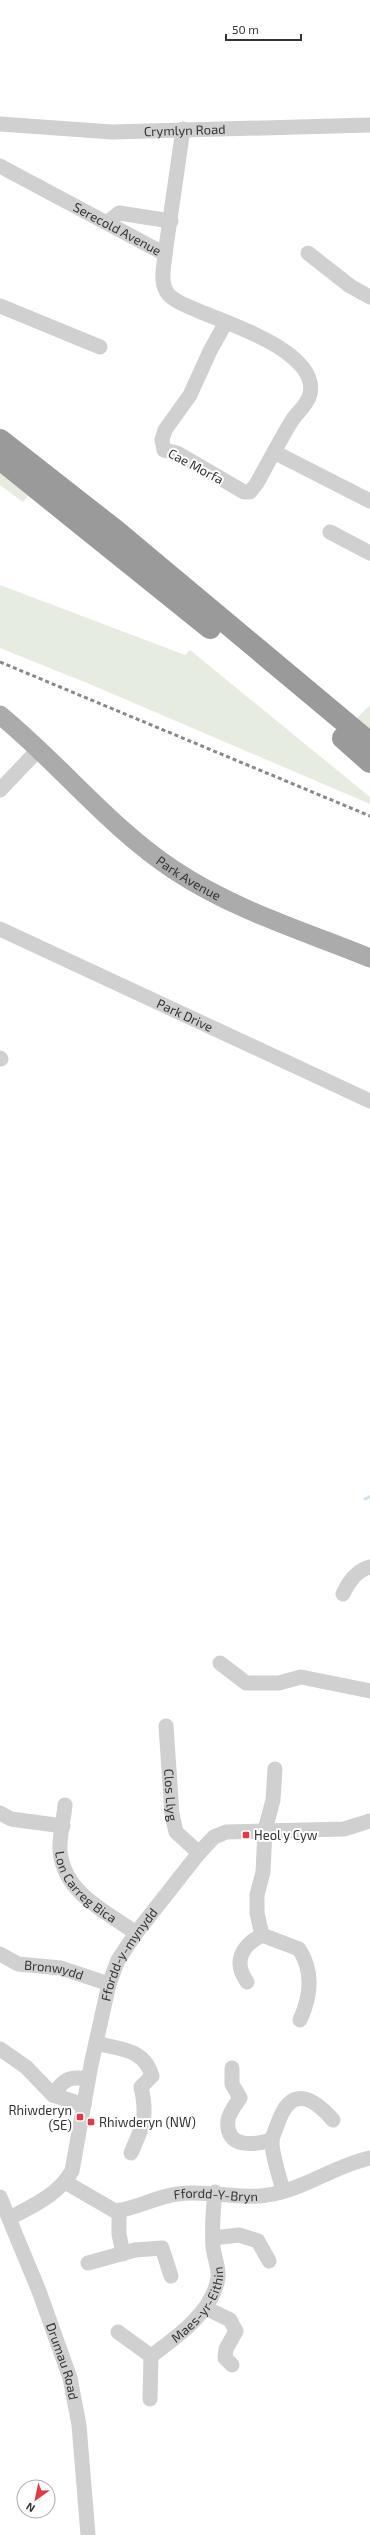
<svg xmlns="http://www.w3.org/2000/svg" width="370" height="2535" font-family="'Exo 2',sans-serif">
<style>
.green{fill:#e6ecdf}
.lines{fill:none;stroke-linecap:round;stroke-linejoin:round}
.stream{stroke:#cfe2ee;stroke-width:3}
.minor{stroke:#d0d0d0;stroke-width:15}
.major{stroke:#ababab;stroke-width:19}
.highway{stroke:#9a9a9a;stroke-width:22}
.rail{stroke:#888;stroke-width:3;stroke-dasharray:4 3;stroke-linecap:butt}
.poi-dot{fill:#e63946;stroke:#fff;stroke-width:1.5}
.labels{text-anchor:middle;dominant-baseline:central;stroke-width:4;stroke-linejoin:round;paint-order:stroke}
.street-label{font-size:13px;fill:#333;stroke:#fff}
.poi-label{font-size:13px;fill:#333;stroke:#fff;text-anchor:start}
</style>
<rect width="100%" height="100%" fill="#fff"/>
<path class="green" d="M 0,472 L 28,496 L 23,502 L 0,485 Z
M 0,585 L 185,655 L 190,650 L 370,797 L 370,804 L 92,685 L 0,648 Z
M 369,706 L 370,707 L 370,731 L 356,719 Z"/>
<g class="lines">
<path class="stream" d="M 365,1499 L 370,1497"/>
<g class="minor">
<path id="s1" d="M 0,124 L 112,132 L 370,125"/>
<path id="s2" d="M 0,166 L 165,254 L 183,129"/>
<path d="M 108,222 L 119,213 L 171,221"/>
<path d="M 308,253 L 350,286 L 370,297"/>
<path d="M 165,254 C 164,267 159,284 169,295 C 176,303 191,307 201,312 C 231,324 319,353 310,394 C 307,406 297,412 291,422 C 279,442 268,463 257,483 L 250,492 L 244,492 L 177,453 L 164,450 L 162,440 L 165,430 L 190,395 L 210,351 L 226,322"/>
<path d="M 0,306 L 100,347"/>
<path d="M 274,452 L 370,501"/>
<path d="M 330,532 L 370,553"/>
<path d="M 0,790 L 39,749"/>
<path id="s3" d="M 0,929 L 370,1101"/>
<path d="M 0,1058 L 1,1059"/>
<path d="M 343,1594 C 348,1583 357,1570 370,1567"/>
<path d="M 220,1663 L 246,1683 L 279,1683 L 301,1677 L 370,1691"/>
<path id="s4" d="M 166,1726 L 172,1814 L 176,1832 L 199,1853"/>
<path id="s5" d="M 65,1805 C 64,1819 59,1836 60,1851 C 64,1893 105,1911 136,1933"/>
<path d="M 0,1813 L 11,1819 L 63,1826"/>
<path d="M 262,1935 L 257,1913 L 257,1895 L 263,1872 L 265,1830 L 273,1800 L 275,1769"/>
<path id="s6" d="M 0,1954 L 18,1964 L 61,1968 L 109,1984"/>
<path d="M 247,1982 C 233,1962 241,1946 262,1935 L 299,1949 C 314,1972 311,1996 300,2020"/>
<path d="M 96,2043 C 121,2050 144,2048 152,2076 L 141,2087 C 148,2117 143,2126 131,2153"/>
<path d="M 0,2049 L 26,2067 L 53,2095 L 84,2105"/>
<path d="M 232,2068 L 232,2084 L 240,2098 C 236,2104 229,2113 228,2120 C 225,2149 254,2145 272,2140"/>
<path d="M 53,2095 C 64,2079 69,2076 88,2079"/>
<path id="s7" d="M 65,2182 L 115,2211 C 136,2209 155,2197 177,2194 C 209,2189 242,2201 273,2194 C 308,2187 336,2165 370,2158"/>
<path d="M 283,2191 C 280,2178 271,2153 272,2140 C 273,2135 276,2128 278,2123 C 291,2085 313,2097 333,2120"/>
<path id="s8" d="M 0,2197 L 39,2291 L 70,2378 L 79,2425 L 88,2535"/>
<path d="M 119,2210 L 119,2234 L 123,2254"/>
<path id="s9" d="M 10,2218 C 34,2205 58,2195 72,2171 L 91,2065 L 109,1984 L 118,1960 L 136,1933 L 199,1853 L 214,1837 L 226,1832 L 344,1829 L 370,1821"/>
<path d="M 213,2238 L 239,2235 L 258,2241 L 269,2261"/>
<path d="M 88,2263 L 135,2250 L 162,2248 L 171,2276"/>
<path d="M 206,2308 L 230,2320 L 236,2331 L 226,2349 L 225,2358 L 232,2365"/>
<path d="M 118,2332 L 151,2356 L 150,2399"/>
<path id="s10" d="M 151,2356 C 177,2337 214,2311 218,2277 C 219,2267 214,2257 213,2247 C 212,2229 213,2210 215,2192"/>
</g>
<path class="major" id="s11" d="M 0,715 C 60,764 109,827 174,870 C 234,910 304,931 370,958"/>
<path class="highway" d="M 0,440 L 115,530 L 370,743
M 0,459 L 210,628
M 343,738 L 370,762"/>
<path class="rail" d="M 0,662 L 370,816"/>
</g>
<g class="poi-dot">
<rect x="242" y="1831" width="8" height="8" rx="2"/>
<rect x="76" y="2113" width="8" height="8" rx="2"/>
<rect x="87" y="2118" width="8" height="8" rx="2"/>
</g>
<g class="labels">
<g class="street-label">
<text stroke="none"><textPath href="#s1" startOffset="185">Crymlyn Road</textPath></text>
<text stroke="none"><textPath href="#s2" startOffset="133">Serecold Avenue</textPath></text>
<text transform="translate(196 466) rotate(28)">Cae Morfa</text>
<text stroke="none"><textPath href="#s11" startOffset="250">Park Avenue</textPath></text>
<text stroke="none"><textPath href="#s3" startOffset="204">Park Drive</textPath></text>
<text stroke="none"><textPath href="#s4" startOffset="69">Clos Llyg</textPath></text>
<text stroke="none"><textPath href="#s5" startOffset="92">Lon Carreg Bica</textPath></text>
<text stroke="none"><textPath href="#s9" startOffset="305">Ffordd-y-mynydd</textPath></text>
<text stroke="none"><textPath href="#s6" startOffset="57">Bronwydd</textPath></text>
<text stroke="none"><textPath href="#s7" startOffset="161">Ffordd-Y-Bryn</textPath></text>
<text stroke="none"><textPath href="#s10" startOffset="72">Maes-yr-Eithin</textPath></text>
<text stroke="none"><textPath href="#s8" startOffset="176">Drumau Road</textPath></text>
</g>
<g class="poi-label">
<text x="254" y="1835">Heol y Cyw</text>
<text x="72" y="2110" text-anchor="end">Rhiwderyn<tspan x="72" dy="15">(SE)</tspan></text>
<text x="99" y="2122">Rhiwderyn (NW)</text>
</g>
</g>
<g transform="translate(36 2499) rotate(213)"><circle r="19" fill="#ffffff" stroke="#adadad"/>
<path d="M0-3L7 15L0 10L-7 15Z" fill="#e63946"/>
<text y="-6" font-size="11" font-weight="bold" text-anchor="middle" fill="#333333">N</text>
</g>
<path d="M226 34v6h75v-6" fill="none" stroke="#333333" stroke-width="2"/>
<text x="232" y="34" font-size="12" fill="#333333" stroke="#ffffff" stroke-width="3" paint-order="stroke">50 m</text>
</svg>
